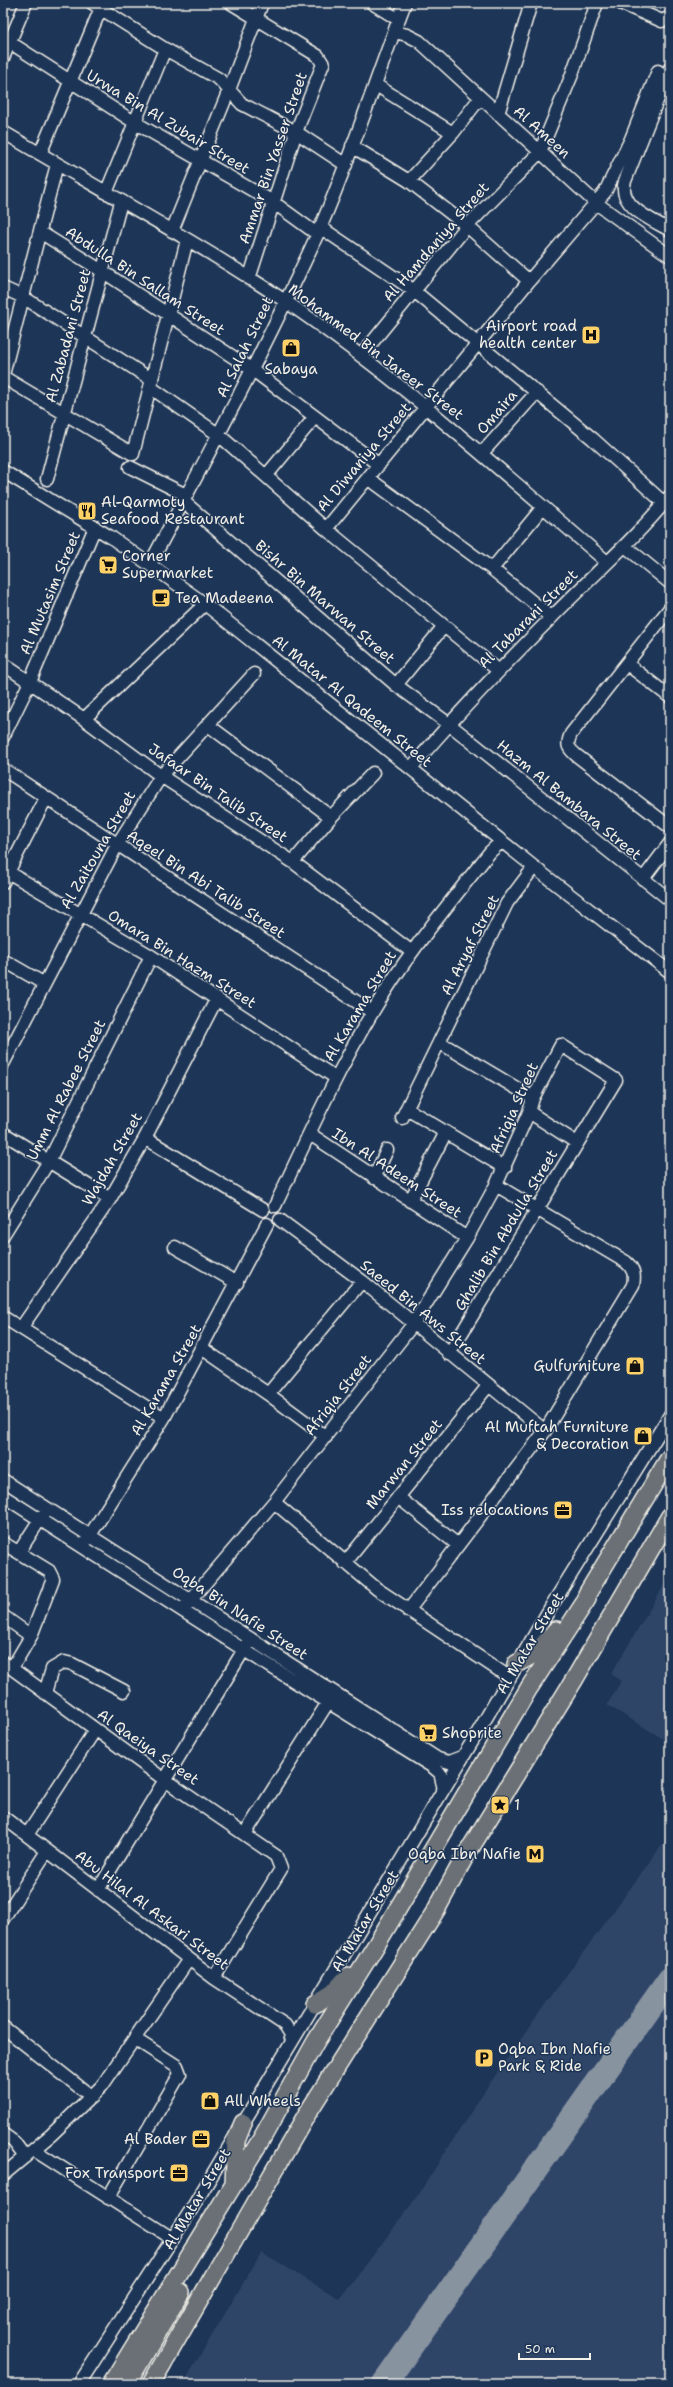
<svg xmlns="http://www.w3.org/2000/svg" width="673" height="2387" font-family="'Shantell Sans',sans-serif">
<style>
.built{fill:#2d4468}
.lines{fill:none;stroke-linecap:round;stroke-linejoin:round}
.taxiway{stroke:#8893a0;stroke-width:25}
.minor-casing{stroke:#f4f1e8;stroke-width:15}
.highway-casing{stroke:#f4f1e8;stroke-width:20}
.minor{stroke:#1d3557;stroke-width:12}
.highway{stroke:#6a7074;stroke-width:17}
.labels{text-anchor:middle;dominant-baseline:central;stroke-width:3;stroke-linejoin:round;paint-order:stroke}
.street-label{font-size:15px;fill:#f4f1e8;stroke:#1d3557}
.poi-label{font-size:15px;fill:#f4f1e8;stroke:#1d3557;text-anchor:end}
</style>
<rect width="100%" height="100%" fill="#1d3557"/>
<filter id="ink" filterUnits="userSpaceOnUse"><feTurbulence type="fractalNoise" baseFrequency=".025" numOctaves="2"/><feDisplacementMap in="SourceGraphic" scale="8" xChannelSelector="R" yChannelSelector="G"/><feConvolveMatrix kernelMatrix="1 2 1 2 8 2 1 2 1" color-interpolation-filters="sRGB"/></filter>
<g filter="url(#ink)">
<path class="built" d="M 670,1575 L 670,1743 L 607,1705 L 621,1681 L 611,1674 Z
M 670,1834 L 670,2384 L 183,2384 L 261,2253 L 340,2299 L 416,2198 L 481,2096 L 546,2003 Z"/>
<g class="lines">
<path class="taxiway" d="M 384,2384 L 670,1979"/>
<g class="minor-casing">
<path id="minor" d="M 92,3 L 165,49 L 219,79 L 242,104 L 296,132 L 346,165
M 231,3 L 318,56 L 323,64 L 296,132 L 249,279
M 372,3 L 399,20
M 620,3 L 662,21 L 670,17
M 395,32 L 407,35 L 419,41 L 596,203 L 670,256
M 3,38 L 134,122 L 273,202 L 317,234
M 3,58 L 26,3
M 670,68 L 625,181 C 617,206 652,220 670,230
M 376,85 L 453,133
M 498,114 L 531,3
M 3,132 C 97,188 194,240 285,301 C 400,379 502,472 607,562
M 352,146 L 409,181 L 467,226 L 529,281
M 40,154 L 103,3
M 409,181 L 453,133 L 480,98
M 106,193 L 165,49
M 320,227 L 413,290 L 593,439 L 664,503
M 172,231 L 229,90 L 262,3
M 40,232 L 102,271 L 253,370 L 379,465
M 3,288 L 23,297 L 152,380
M 361,356 L 467,226 L 540,152 L 571,77 L 597,3
M 3,375 L 57,164
M 3,377 L 133,454 L 187,240
M 150,387 L 219,435 L 326,529 L 499,671
M 482,453 L 537,392
M 130,467 L 186,495
M 3,471 L 112,538 L 205,604 L 539,871 L 670,972
M 266,476 L 315,417
M 368,478 L 492,569 L 551,617
M 47,479 L 121,202
M 183,501 L 396,685 L 449,724 L 670,900
M 326,529 L 529,281 L 605,192 L 631,139 L 658,71
M 625,546 L 670,583
M 150,564 C 208,455 266,347 317,235 C 351,159 375,80 405,3
M 492,569 L 543,507
M 670,608 L 571,734 C 566,745 568,748 576,755 L 670,827
M 3,664 L 84,719 L 161,776 L 293,862 L 412,952
M 627,664 L 670,697
M 396,685 L 444,626
M 84,719 L 205,604
M 208,725 L 331,817
M 3,737 L 30,682 L 95,527
M 411,768 C 456,715 503,666 552,617 C 591,577 634,540 670,496
M 3,769 L 372,1012
M 293,862 L 331,817 L 373,773
M 8,872 L 151,956 L 336,1078
M 643,879 L 670,843
M 3,882 L 46,798
M 3,960 L 43,983
M 439,1042 L 533,1098
M 3,1064 L 117,845 L 161,776 L 254,674
M 407,1109 L 505,1168
M 529,1112 L 577,1143
M 402,1118 L 507,903 L 534,867
M 3,1133 L 110,1199
M 310,1134 L 467,1238
M 145,1138 L 263,1210
M 374,1178 L 387,1150
M 410,1201 L 446,1132
M 275,1206 C 306,1141 335,1075 372,1013 C 405,956 449,904 490,852 L 502,841
M 280,1220 L 362,1281 L 545,1431
M 3,1235 L 49,1161 L 151,956
M 175,1247 L 237,1283
M 3,1317 L 164,1418
M 21,1328 L 110,1199 L 145,1138 L 217,998
M 203,1349 L 268,1394 L 326,1437
M 268,1394 L 362,1281
M 3,1480 L 438,1759 L 449,1762 L 462,1757
M 3,1496 L 244,1650 L 433,1767 L 440,1773 L 444,1789
M 398,1497 L 458,1545
M 274,1502 L 377,1589 L 509,1677
M 87,1540 L 164,1418 L 267,1224
M 3,1543 L 49,1571 L 53,1579 L 31,1636 L 12,1668
M 19,1552 L 44,1513
M 345,1563 L 488,1386
M 183,1609 L 274,1502 L 414,1323 L 467,1238 L 496,1185 L 529,1112 L 533,1098 L 561,1045 L 616,1080 L 449,1354
M 408,1611 L 545,1431 L 633,1285 C 635,1275 634,1269 626,1262 L 496,1185
M 3,1616 L 31,1636
M 3,1662 L 165,1780 L 276,1856 L 281,1869 L 214,1978
M 45,1693 L 52,1669 L 64,1662 L 72,1664 L 124,1691
M 3,1817 L 214,1978 L 285,2025 L 290,2033 L 292,2042
M 245,1834 L 332,1696
M 27,1835 L 95,1730
M 98,1890 L 248,1643
M 3,1919 L 47,1851
M 3,2027 L 92,2097
M 3,2134 L 14,2142 L 25,2157
M 34,2150 L 173,2239
M 3,2175 L 51,2135 L 102,2086 L 189,1959
M 108,2198 L 180,2074 L 177,2066 L 135,2039
M 79,2384 L 191,2210 L 475,1737 L 552,1605 L 670,1415"/>
</g>
<g class="highway-casing">
<path id="highway" d="M 516,1664 L 536,1653 L 556,1630
M 315,2004 L 333,1993 L 348,1976
M 234,2183 L 236,2141 L 243,2123
M 111,2384 L 262,2138 L 316,2041 L 378,1942 L 529,1688 L 587,1599 L 587,1594 L 670,1457
M 127,2384 L 181,2292
M 151,2384 L 307,2114 L 436,1910 L 463,1860 L 574,1680 L 670,1516"/>
</g>
<use href="#minor" class="minor"/>
<use href="#highway" class="highway"/>
</g>
</g>
<defs>
<g id="hospital-square" transform="scale(1)"><rect x="-9" y="-9" width="18" height="18" rx="4" fill="#ffd166" stroke="#1d3557"/><path d="M-5-5h3v3.5h4V-5h3V5h-3V1.5h-4V5h-3Z" fill="#111"/></g>
<g id="shop-square" transform="scale(1)"><rect x="-9" y="-9" width="18" height="18" rx="4" fill="#ffd166" stroke="#1d3557"/><path d="M-5-2.5h2.3a2.7 3.5 0 0 1 5.4 0H5L5.5 6h-11ZM-1.5-2.5h3a1.5 2.3 0 0 0-3 0Z" fill="#111"/></g>
<g id="restaurant-square" transform="scale(1)"><rect x="-9" y="-9" width="18" height="18" rx="4" fill="#ffd166" stroke="#1d3557"/><path d="M-5-6h1v4h1v-4h1v4h1v-4h1v5L-1.5 .5V6h-2V.5L-5-1ZM5-6V6H3V1.5H1.5Q1.5-4 5-6Z" fill="#111"/></g>
<g id="supermarket-square" transform="scale(1)"><rect x="-9" y="-9" width="18" height="18" rx="4" fill="#ffd166" stroke="#1d3557"/><path d="M-6-5.5h2.5l.6 2H6L4.5 2H-2.5L-4.4-4H-6ZM-1.5 3.2a1.3 1.3 0 1 0 .1 0ZM3 3.2a1.3 1.3 0 1 0 .1 0Z" fill="#111"/></g>
<g id="cafe-square" transform="scale(1)"><rect x="-9" y="-9" width="18" height="18" rx="4" fill="#ffd166" stroke="#1d3557"/><path d="M-5.5-4.5H6V0H3Q3 3.5 0 3.5H-2.5Q-5.5 3.5-5.5 0ZM3-3.2v2h1.7v-2ZM-6 4.5H4V6H-6Z" fill="#111"/></g>
<g id="office-square" transform="scale(1)"><rect x="-9" y="-9" width="18" height="18" rx="4" fill="#ffd166" stroke="#1d3557"/><path d="M-6-3h4V-5.5h4V-3h4V5H-6ZM-1-4.5V-3h2v-1.5ZM-6 0V1H6V0Z" fill="#111"/></g>
<g id="sight-square" transform="scale(1)"><rect x="-9" y="-9" width="18" height="18" rx="4" fill="#ffd166" stroke="#1d3557"/><path d="M0-6L1.8-2.2L6-1.7L2.9 1.2L3.7 5.4L0 3.3L-3.7 5.4L-2.9 1.2L-6-1.7L-1.8-2.2Z" fill="#111"/></g>
<g id="metro-square" transform="scale(1)"><rect x="-9" y="-9" width="18" height="18" rx="4" fill="#ffd166" stroke="#1d3557"/><path d="M-5.5 5V-5H-3L0 0L3-5H5.5V5H3V-.5L0 4L-3-.5V5Z" fill="#111"/></g>
<g id="parking-square" transform="scale(1)"><rect x="-9" y="-9" width="18" height="18" rx="4" fill="#ffd166" stroke="#1d3557"/><path d="M-3.5-5.5H1a3.5 3.5 0 0 1 0 7H-1V5.5H-3.5ZM-1-3.4V-.6H.8a1.4 1.4 0 0 0 0-2.8Z" fill="#111"/></g>
</defs>
<g fill-rule="evenodd">
<use href="#hospital-square" x="591" y="335"/>
<use href="#shop-square" x="291" y="348"/>
<use href="#restaurant-square" x="87" y="511"/>
<use href="#supermarket-square" x="108" y="565"/>
<use href="#cafe-square" x="161" y="598"/>
<use href="#shop-square" x="635" y="1366"/>
<use href="#shop-square" x="643" y="1436"/>
<use href="#office-square" x="563" y="1510"/>
<use href="#supermarket-square" x="428" y="1733"/>
<use href="#sight-square" x="500" y="1805"/>
<use href="#metro-square" x="535" y="1854"/>
<use href="#parking-square" x="484" y="2058"/>
<use href="#shop-square" x="210" y="2101"/>
<use href="#office-square" x="201" y="2139"/>
<use href="#office-square" x="179" y="2173"/>
</g>
<g class="labels">
<g class="street-label">
<text transform="translate(168 122) rotate(31)">Urwa Bin Al Zubair Street</text>
<text transform="translate(542 132) rotate(42)">Al Ameen</text>
<text transform="translate(273 158) rotate(-71)">Ammar Bin Yasser Street</text>
<text transform="translate(436 242) rotate(-49)">Al Hamdaniya Street</text>
<text transform="translate(145 281) rotate(33)">Abdulla Bin Sallam Street</text>
<text transform="translate(68 336) rotate(-75)">Al Zabadani Street</text>
<text transform="translate(245 347) rotate(-64)">Al Salah Street</text>
<text transform="translate(376 352) rotate(37)">Mohammed Bin Jareer Street</text>
<text transform="translate(497 412) rotate(-49)">Omaira</text>
<text transform="translate(364 457) rotate(-50)">Al Diwaniya Street</text>
<text transform="translate(50 593) rotate(-67)">Al Mutasim Street</text>
<text transform="translate(325 602) rotate(41)">Bishr Bin Marwan Street</text>
<text transform="translate(528 619) rotate(-45)">Al Tabarani Street</text>
<text transform="translate(352 701) rotate(39)">Al Matar Al Qadeem Street</text>
<text transform="translate(218 793) rotate(34)">Jafaar Bin Talib Street</text>
<text transform="translate(569 800) rotate(39)">Hazm Al Bambara Street</text>
<text transform="translate(98 850) rotate(-60)">Al Zaitouna Street</text>
<text transform="translate(206 884) rotate(33)">Aqeel Bin Abi Talib Street</text>
<text transform="translate(470 945) rotate(-63)">Al Aryaf Street</text>
<text transform="translate(182 959) rotate(32)">Omara Bin Hazm Street</text>
<text transform="translate(360 1006) rotate(-59)">Al Karama Street</text>
<text transform="translate(66 1090) rotate(-63)">Umm Al Rabee Street</text>
<text transform="translate(514 1108) rotate(-66)">Afriqia Street</text>
<text transform="translate(112 1159) rotate(-60)">Wajdah Street</text>
<text transform="translate(397 1173) rotate(33)">Ibn Al Adeem Street</text>
<text transform="translate(506 1230) rotate(-59)">Ghalib Bin Abdulla Street</text>
<text transform="translate(423 1312) rotate(39)">Saeed Bin Aws Street</text>
<text transform="translate(166 1380) rotate(-60)">Al Karama Street</text>
<text transform="translate(338 1395) rotate(-52)">Afriqia Street</text>
<text transform="translate(404 1464) rotate(-51)">Marwan Street</text>
<text transform="translate(240 1613) rotate(33)">Oqba Bin Nafie Street</text>
<text transform="translate(530 1643) rotate(-59)">Al Matar Street</text>
<text transform="translate(148 1747) rotate(35)">Al Qaeiya Street</text>
<text transform="translate(152 1910) rotate(37)">Abu Hilal Al Askari Street</text>
<text transform="translate(365 1921) rotate(-59)">Al Matar Street</text>
<text transform="translate(197 2199) rotate(-59)">Al Matar Street</text>
</g>
<g class="poi-label">
<text x="577" y="326">Airport road<tspan x="577" dy="17">health center</tspan></text>
<text x="291" y="369" text-anchor="middle">Sabaya</text>
<text x="101" y="502" text-anchor="start">Al-Qarmoty<tspan x="101" dy="17">Seafood Restaurant</tspan></text>
<text x="122" y="556" text-anchor="start">Corner<tspan x="122" dy="17">Supermarket</tspan></text>
<text x="175" y="598" text-anchor="start">Tea Madeena</text>
<text x="621" y="1366">Gulfurniture</text>
<text x="629" y="1427">Al Muftah Furniture<tspan x="629" dy="17">&amp; Decoration</tspan></text>
<text x="549" y="1510">Iss relocations</text>
<text x="442" y="1733" text-anchor="start">Shoprite</text>
<text x="514" y="1805" text-anchor="start">1</text>
<text x="521" y="1854">Oqba Ibn Nafie</text>
<text x="498" y="2049" text-anchor="start">Oqba Ibn Nafie<tspan x="498" dy="17">Park &amp; Ride</tspan></text>
<text x="224" y="2101" text-anchor="start">All Wheels</text>
<text x="187" y="2139">Al Bader</text>
<text x="165" y="2173">Fox Transport</text>
</g>
</g>
<rect width="673" height="2387" fill="none" stroke="#1d3557" stroke-width="16"/>
<rect x="8" y="8" width="657" height="2371" fill="none" stroke="#f4f1e8" stroke-width="1.5" filter="url(#ink)"/>
<path d="M519 2353v6h71v-6" fill="none" stroke="#f4f1e8" stroke-width="2"/>
<text x="525" y="2353" font-size="12" fill="#f4f1e8" stroke="#1d3557" stroke-width="3" paint-order="stroke">50 m</text>
</svg>
